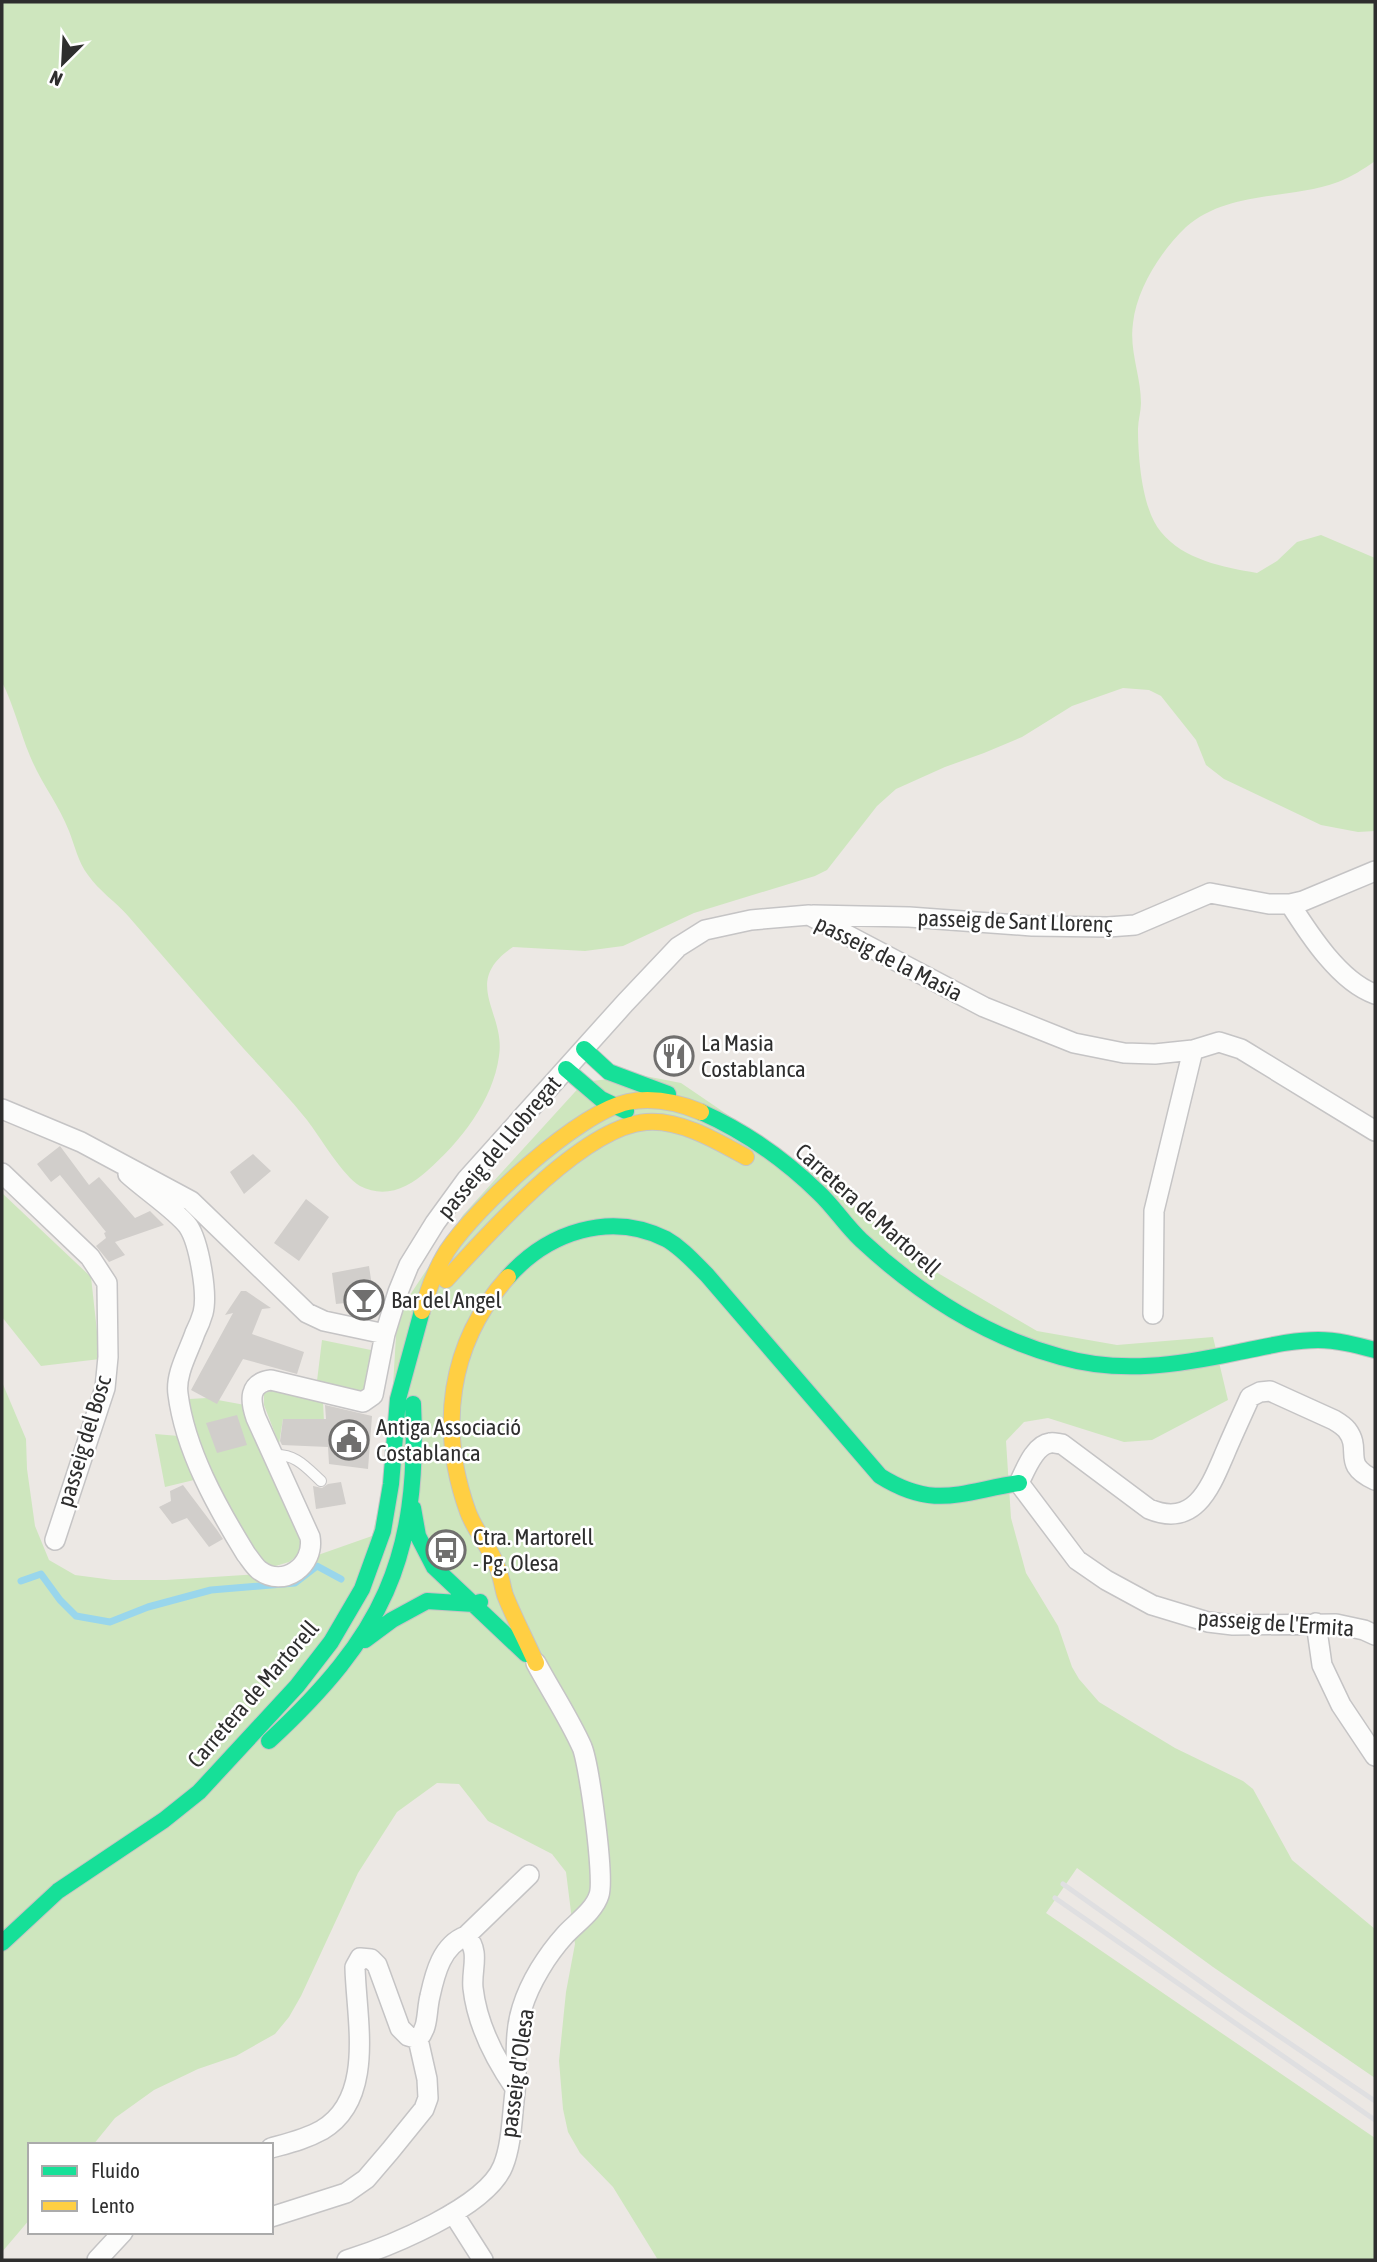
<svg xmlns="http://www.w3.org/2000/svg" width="1377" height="2262" font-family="'Asap Condensed',sans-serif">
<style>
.green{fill:#cee6be}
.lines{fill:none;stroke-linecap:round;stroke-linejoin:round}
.stream{stroke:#99d6ec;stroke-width:7}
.building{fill:#d1cecb}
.lane-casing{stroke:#c5c4c5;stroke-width:12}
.street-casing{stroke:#c5c4c5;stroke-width:22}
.fast-casing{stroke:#c5c4c5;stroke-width:18}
.slow-casing{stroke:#c5c4c5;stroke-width:18}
.lane{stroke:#fcfcfb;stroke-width:10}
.street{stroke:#fcfcfb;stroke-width:19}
.fast{stroke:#16e098;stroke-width:16}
.slow{stroke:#ffcf43;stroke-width:16}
.rail{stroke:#dfdfe1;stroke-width:5}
.labels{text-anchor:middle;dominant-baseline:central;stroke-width:5;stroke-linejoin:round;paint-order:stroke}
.street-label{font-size:23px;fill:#2e2e2e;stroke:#fff}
.poi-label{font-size:23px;fill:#2e2e2e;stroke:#fff;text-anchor:start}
</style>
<rect width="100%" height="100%" fill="#ece8e4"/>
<path class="green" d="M 2,2 L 1375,2 L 1375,161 C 1364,169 1351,177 1338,182 C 1289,200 1228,190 1186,227 C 1161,251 1137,288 1133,323 C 1129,351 1141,376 1141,403 C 1141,412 1138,420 1138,429 C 1138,457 1142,510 1161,532 C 1184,560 1223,567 1257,573 L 1277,561 L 1297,542 L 1321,535 L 1375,558 L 1375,831 L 1358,832 L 1321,825 L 1224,779 L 1206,765 L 1196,740 L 1161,696 L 1149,690 L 1123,688 L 1072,706 L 1022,737 L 984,753 L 945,767 L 896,789 L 877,806 L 827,870 L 815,876 L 694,913 L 623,946 L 585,951 L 513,947 C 460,983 506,1012 499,1056 C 493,1101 460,1142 427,1171 C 408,1188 385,1199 360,1186 C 343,1176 320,1137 307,1120 C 287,1095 265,1072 244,1049 C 205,1005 167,961 129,917 C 116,902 99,891 88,875 C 78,862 75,846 69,831 C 59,805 41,783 30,756 C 20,732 14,706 2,682 Z
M 640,1075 L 681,1083 L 819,1177 L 931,1269 L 1037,1331 L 1117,1345 L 1213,1337 L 1228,1400 L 1152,1440 L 1124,1442 L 1048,1418 L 1024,1422 L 1006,1441 L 1011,1518 L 1026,1573 L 1058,1626 L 1072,1667 L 1079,1679 L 1099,1702 L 1175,1748 L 1243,1781 L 1253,1789 L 1292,1860 L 1375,1929 L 1375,2078 L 1213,1967 L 1077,1868 L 1046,1913 L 1375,2138 L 1375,2260 L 658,2260 L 613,2187 L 580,2153 L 568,2132 L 563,2109 L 559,2061 L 566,1992 L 575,1944 L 566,1872 L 552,1854 L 488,1821 L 459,1784 L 437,1783 L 397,1812 L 358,1873 L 301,1996 L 289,2017 L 275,2034 L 236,2056 L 198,2069 L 154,2090 L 115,2118 L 93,2145 L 30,2145 L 30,2219 L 2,2252 L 2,1382 L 26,1439 L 27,1469 L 35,1526 L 49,1560 L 75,1575 L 113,1580 L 166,1580 L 292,1572 L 318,1555 L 372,1536 L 388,1467 L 397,1320 L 402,1307 L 463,1215 L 584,1082 Z
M 2,1193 L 91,1277 L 100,1359 L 41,1366 L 2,1317 Z
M 322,1340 L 371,1350 L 363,1393 L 317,1381 Z
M 276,1390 L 323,1402 L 324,1422 L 313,1419 L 283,1419 L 279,1444 L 264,1405 L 264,1393 Z
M 207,1398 L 245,1405 L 303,1538 L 300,1554 L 289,1562 L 269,1568 L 253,1557 L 203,1466 L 189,1399 Z
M 155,1434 L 179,1436 L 194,1480 L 165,1487 Z"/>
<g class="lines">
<path class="stream" d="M 21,1581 L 41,1574 L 60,1600 L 76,1616 L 110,1622 L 148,1607 L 211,1590 L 295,1583 L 317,1566 L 341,1579"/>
</g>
<path class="building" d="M 60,1146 L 89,1185 L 99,1177 L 135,1218 L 150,1211 L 164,1225 L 115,1242 L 125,1255 L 109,1262 L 96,1246 L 106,1238 L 104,1233 L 106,1232 L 60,1175 L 51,1182 L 37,1164 Z
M 253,1154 L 271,1171 L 244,1194 L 230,1172 Z
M 306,1199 L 329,1217 L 299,1261 L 274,1243 Z
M 369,1266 L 374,1300 L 336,1304 L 332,1273 Z
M 241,1291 L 246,1291 L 271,1308 L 262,1309 L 252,1334 L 304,1352 L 297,1374 L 243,1359 L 217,1404 L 191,1390 L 233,1313 L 225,1315 Z
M 325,1405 L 372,1416 L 368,1469 L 329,1464 L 328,1447 L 282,1445 L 280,1441 L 283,1419 L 326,1419 Z
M 237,1415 L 247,1445 L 217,1453 L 206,1423 Z
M 341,1482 L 346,1504 L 316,1509 L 313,1486 L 322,1488 L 328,1484 Z
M 183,1485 L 217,1530 L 223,1539 L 209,1547 L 187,1518 L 172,1524 L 159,1507 L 171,1501 L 170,1491 Z"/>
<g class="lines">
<g class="lane-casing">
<path id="lane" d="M 272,1455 C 295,1453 306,1467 321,1481"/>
</g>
<g class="street-casing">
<path id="street" d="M 1290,904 C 1309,934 1340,982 1375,994
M 813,915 L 909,917 L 1032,926 L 1108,927 L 1135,925 L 1210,893 L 1269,904 L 1290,904 L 1303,901 L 1375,871
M 2,1109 L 81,1142 L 191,1201 L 307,1313 L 324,1321 L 385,1334 L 398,1292 L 409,1265 L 435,1223 L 467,1179 L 625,1003 L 678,947 L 705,930 L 751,920 L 809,915 L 984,1007 L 1074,1043 L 1124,1053 L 1155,1054 L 1193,1050 L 1219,1042 L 1241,1049 L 1375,1131
M 2,1173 L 90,1257 L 107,1283 L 108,1357 L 105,1388 L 55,1540
M 128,1174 C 143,1188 177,1211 188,1226 C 199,1242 208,1294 203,1313 C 201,1320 198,1327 195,1333 C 189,1351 175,1374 178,1394 C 185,1450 217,1507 246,1554 C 250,1559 254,1566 259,1570 C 284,1589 315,1565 310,1537 L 256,1418 C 250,1401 248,1383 271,1380 L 363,1402 L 373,1395 L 385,1334
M 1153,1314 L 1154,1211 L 1193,1050
M 1375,1480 C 1340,1464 1363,1451 1347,1430 C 1344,1426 1339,1423 1334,1420 L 1270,1391 L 1260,1392 L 1250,1397 C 1242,1415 1233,1434 1225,1453 C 1210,1488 1195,1528 1149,1509 L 1062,1444 C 1058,1444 1054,1442 1050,1443 C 1034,1445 1025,1471 1019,1483 L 1077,1560 L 1106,1580 L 1152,1605 L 1208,1622 L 1233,1625 L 1336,1624 L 1364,1630 L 1375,1635
M 1316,1623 L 1322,1665 L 1341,1705 L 1375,1756
M 466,1936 L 529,1875
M 271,2148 C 289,2143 306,2139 322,2130 C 376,2098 356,2018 355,1967 L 360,1958 L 371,1959 L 377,1965 L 400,2028 L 408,2036 L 418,2039 C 429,2027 426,2012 430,1996 C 435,1973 442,1945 466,1936 C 481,1952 471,1969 473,1988 C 477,2024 495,2059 515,2088
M 453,2213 L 483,2260
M 271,2217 L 346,2193 L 366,2179 L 390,2151 L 424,2109 L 428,2098 L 427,2079 L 418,2039
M 97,2260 L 123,2232
M 347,2260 C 388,2247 486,2208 503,2166 C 512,2144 512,2115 515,2092 C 518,2064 513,2036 522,2008 C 530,1982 547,1955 565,1935 C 576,1923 594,1911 599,1895 C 605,1879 589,1764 582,1747 C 569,1718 551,1691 536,1663"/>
</g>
<g class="fast-casing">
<path id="fast" d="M 584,1049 L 609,1072 L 668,1094
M 566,1069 L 601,1099 L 626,1111
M 701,1112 C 744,1131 785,1160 819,1193 C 834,1207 845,1225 861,1240 C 919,1294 984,1336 1061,1357 C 1120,1374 1179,1365 1239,1352 C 1265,1347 1291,1340 1318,1340 C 1337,1340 1356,1345 1375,1350
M 508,1277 C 548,1232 610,1211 666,1239 C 682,1248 694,1262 707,1275 L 880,1476 C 934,1510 961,1492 1019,1483
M 413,1508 L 418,1536 L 434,1567 L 526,1654
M 365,1640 L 392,1620 L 427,1601 L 474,1604 L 480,1602
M 269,1741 C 382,1636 420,1560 413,1404
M 2,1943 L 58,1891 L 164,1820 L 199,1792 L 297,1686 L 331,1642 L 362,1589 L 383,1531 L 391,1484 L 398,1399 L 422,1311"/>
</g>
<g class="slow-casing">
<path id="slow" d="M 508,1277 C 448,1344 438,1429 468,1512 C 475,1531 489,1546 496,1564 C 501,1574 502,1585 505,1595 C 514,1618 526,1640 536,1663
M 446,1280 C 488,1234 582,1127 646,1122 C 680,1119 717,1141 746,1157
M 422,1311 C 428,1290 435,1270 447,1251 C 475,1208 577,1113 628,1102 C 653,1097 677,1102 701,1112"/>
</g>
<use href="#lane" class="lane"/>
<use href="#street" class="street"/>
<use href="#fast" class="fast"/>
<use href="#slow" class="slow"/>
<path class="rail" d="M 1063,1884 L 1242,2011 L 1375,2101
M 1055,1898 L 1375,2120"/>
</g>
<defs>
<g id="restaurant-ring" transform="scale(2.0125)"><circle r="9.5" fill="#fff" stroke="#706f6e" stroke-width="1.5"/><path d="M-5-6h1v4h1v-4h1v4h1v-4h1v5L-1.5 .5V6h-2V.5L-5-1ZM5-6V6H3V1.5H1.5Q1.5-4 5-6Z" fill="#706f6e"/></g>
<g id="bar-ring" transform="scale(2.0125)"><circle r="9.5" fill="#fff" stroke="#706f6e" stroke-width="1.5"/><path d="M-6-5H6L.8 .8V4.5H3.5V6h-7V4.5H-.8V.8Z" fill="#706f6e"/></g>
<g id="civic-ring" transform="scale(2.0125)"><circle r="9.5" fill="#fff" stroke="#706f6e" stroke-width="1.5"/><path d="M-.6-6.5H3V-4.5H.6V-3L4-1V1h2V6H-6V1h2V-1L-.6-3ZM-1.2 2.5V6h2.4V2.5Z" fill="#706f6e"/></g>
<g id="bus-ring" transform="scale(2.0125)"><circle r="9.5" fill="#fff" stroke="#706f6e" stroke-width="1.5"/><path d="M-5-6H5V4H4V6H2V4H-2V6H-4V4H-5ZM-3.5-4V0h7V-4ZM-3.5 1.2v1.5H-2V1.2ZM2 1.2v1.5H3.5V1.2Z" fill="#706f6e"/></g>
</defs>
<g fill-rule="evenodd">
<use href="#restaurant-ring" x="674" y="1056"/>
<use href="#bar-ring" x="364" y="1300"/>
<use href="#civic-ring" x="349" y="1440"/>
<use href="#bus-ring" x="446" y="1550"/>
</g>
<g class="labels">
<g class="street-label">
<text transform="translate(1015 921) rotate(2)">passeig de Sant Llorenç</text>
<text transform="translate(889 958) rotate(27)">passeig de la Masia</text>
<text transform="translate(499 1147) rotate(-50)">passeig del Llobregat</text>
<text transform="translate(868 1210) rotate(42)">Carretera de Martorell</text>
<text transform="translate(84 1441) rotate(-73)">passeig del Bosc</text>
<text transform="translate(1276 1623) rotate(4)">passeig de l'Ermita</text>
<text transform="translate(253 1694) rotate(-49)">Carretera de Martorell</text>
<text transform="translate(517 2073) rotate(-82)">passeig d'Olesa</text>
</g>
<g class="poi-label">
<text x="701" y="1043">La Masia<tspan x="701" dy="26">Costablanca</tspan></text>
<text x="391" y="1300">Bar del Angel</text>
<text x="376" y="1427">Antiga Associació<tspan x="376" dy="26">Costablanca</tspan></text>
<text x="473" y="1537">Ctra. Martorell<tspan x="473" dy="26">- Pg. Olesa</tspan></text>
</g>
</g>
<rect width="1377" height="2262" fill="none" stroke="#2e2e2e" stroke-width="7"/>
<rect x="28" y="2143" width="245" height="91" fill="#ffffff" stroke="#ababab" stroke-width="2"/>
<rect x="42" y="2166" width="35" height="10" fill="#16e098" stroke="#ababab" stroke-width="2"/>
<text x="91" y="2178" font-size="21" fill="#2e2e2e">Fluido</text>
<rect x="42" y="2201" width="35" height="10" fill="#ffcf43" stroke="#ababab" stroke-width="2"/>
<text x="91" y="2213" font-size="21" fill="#2e2e2e">Lento</text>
<g transform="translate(63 63) rotate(204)" stroke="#ffffff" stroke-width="5" paint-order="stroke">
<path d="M0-5L12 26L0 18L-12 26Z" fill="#2e2e2e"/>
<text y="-10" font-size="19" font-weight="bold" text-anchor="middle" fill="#2e2e2e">N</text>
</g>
</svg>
